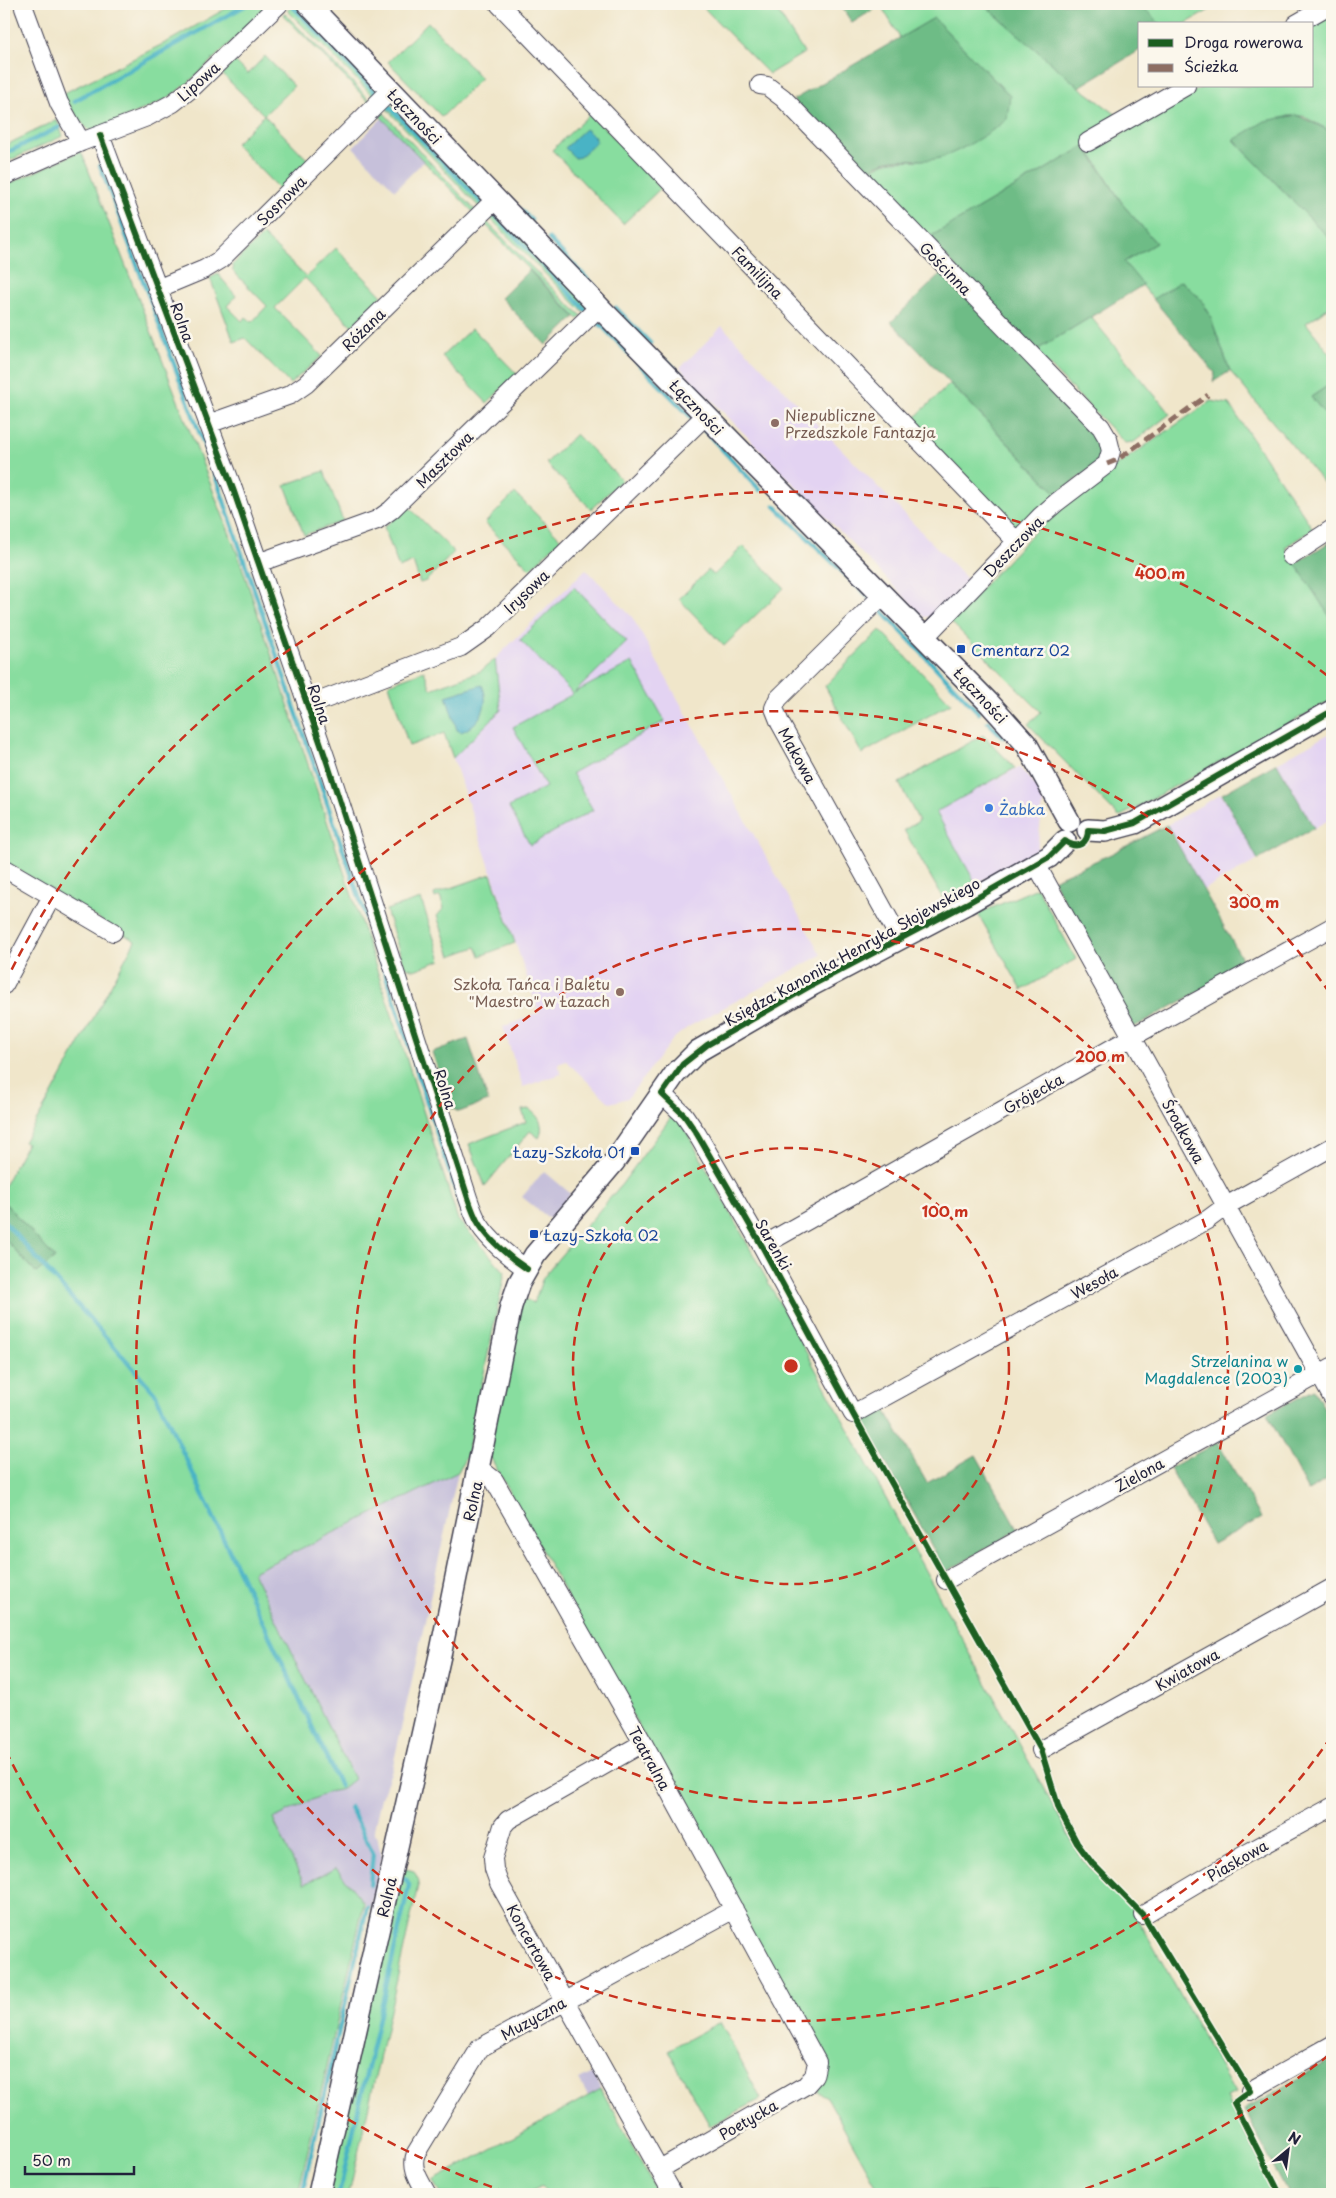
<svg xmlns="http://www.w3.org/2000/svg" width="1336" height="2198" font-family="'Playpen Sans',sans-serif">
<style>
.built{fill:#e3d3f2}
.industrial{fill:#c6c0da}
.green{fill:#88dd9f;stroke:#55806d}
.forest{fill:#6ebc86;stroke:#486f60}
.water{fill:#48b3c5;stroke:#356a80}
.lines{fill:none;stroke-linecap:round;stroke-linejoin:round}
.stream{stroke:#48b3c5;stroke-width:4.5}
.minor-casing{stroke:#413f50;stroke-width:20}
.tertiary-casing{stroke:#413f50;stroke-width:24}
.minor{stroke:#fff;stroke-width:18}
.tertiary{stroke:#fff;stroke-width:21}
.quiet{stroke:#8d6e63;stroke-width:5;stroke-dasharray:10 5;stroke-linecap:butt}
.cycleway-casing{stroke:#fbf7ec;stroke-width:9}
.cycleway{stroke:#1b5e20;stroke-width:6}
.ring{fill:none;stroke:#c8321e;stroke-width:2.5;stroke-dasharray:9 6}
.education-dot{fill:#8d6e63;stroke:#fbf7ec;stroke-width:2}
.transit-dot{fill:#1a4fb4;stroke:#fbf7ec;stroke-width:2}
.shop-dot{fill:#3f7fe0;stroke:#fbf7ec;stroke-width:2}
.culture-dot{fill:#0f9aa8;stroke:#fbf7ec;stroke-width:2}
.labels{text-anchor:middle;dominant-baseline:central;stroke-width:5;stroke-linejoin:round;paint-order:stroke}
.street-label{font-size:15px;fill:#22223b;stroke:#fbf7ec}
.education-label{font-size:15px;fill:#785e54;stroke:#fbf7ec;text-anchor:start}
.transit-label{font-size:15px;fill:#164399;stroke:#fbf7ec;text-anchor:start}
.shop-label{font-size:15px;fill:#366cbe;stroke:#fbf7ec;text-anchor:start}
.culture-label{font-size:15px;fill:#0d838f;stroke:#fbf7ec;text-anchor:end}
.centre{fill:#c8321e;stroke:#fbf7ec;stroke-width:2.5}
.ring-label{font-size:15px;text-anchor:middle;font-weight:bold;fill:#c8321e;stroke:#fbf7ec;stroke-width:5;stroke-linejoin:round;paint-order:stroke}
</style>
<rect width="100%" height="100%" fill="#fbf7ec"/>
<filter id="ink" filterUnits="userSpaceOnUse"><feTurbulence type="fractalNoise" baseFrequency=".02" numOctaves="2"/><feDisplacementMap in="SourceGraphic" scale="10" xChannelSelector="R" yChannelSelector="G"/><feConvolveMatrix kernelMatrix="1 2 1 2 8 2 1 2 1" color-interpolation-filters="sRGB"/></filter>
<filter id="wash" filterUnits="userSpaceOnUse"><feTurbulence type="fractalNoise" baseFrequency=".0096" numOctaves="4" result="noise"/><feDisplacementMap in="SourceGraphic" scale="20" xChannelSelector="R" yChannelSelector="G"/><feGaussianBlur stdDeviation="1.12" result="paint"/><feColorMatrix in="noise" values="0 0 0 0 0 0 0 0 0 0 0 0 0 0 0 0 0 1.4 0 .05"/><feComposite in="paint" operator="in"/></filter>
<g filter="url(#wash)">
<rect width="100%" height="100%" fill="#f0e6ca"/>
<path class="built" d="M 722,326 L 971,583 L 939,616 L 924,617 L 680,368 Z
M 586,569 L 632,617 L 821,955 L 688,1027 L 673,1039 L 628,1098 L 610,1103 L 565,1060 L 558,1064 L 561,1074 L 523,1087 L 503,1027 L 539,1013 L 453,758 L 501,710 L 495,659 Z
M 1332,732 L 1332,818 L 1314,828 L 1277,763 Z
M 1019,767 L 1044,796 L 1037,850 L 976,884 L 935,812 Z
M 1221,794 L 1258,860 L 1203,890 L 1167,825 Z"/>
<path class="industrial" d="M 382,118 L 424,161 L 395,190 L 353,147 Z
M 544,1171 L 571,1194 L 550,1219 L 522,1197 Z
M 458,1472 L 392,1770 L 381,1798 L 374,1829 L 382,1856 L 370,1910 L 336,1868 L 304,1884 L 273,1818 L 328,1792 L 340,1790 L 253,1572 Z
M 593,2073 L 601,2089 L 588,2096 L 579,2080 Z"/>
<path class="green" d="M 234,4 L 271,4 L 188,83 L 165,100 L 92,132 C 83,128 69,104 60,95 L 169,41 Z
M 291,4 L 298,4 L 382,91 L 375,98 L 287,10 L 293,6 Z
M 700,4 L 773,4 L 804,53 L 769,74 Z
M 882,4 L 983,4 L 1079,87 L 1121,118 L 1085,146 L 928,238 L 865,174 C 889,157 892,162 919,160 C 969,157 983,131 1010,96 L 934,18 L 900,38 L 881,5 Z
M 1140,4 L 1220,4 L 1185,24 L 1160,24 Z
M 1332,12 L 1332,132 L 1303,116 L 1288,116 L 1234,140 L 1332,241 L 1332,305 L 1306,323 L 1332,356 L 1332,383 L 1311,397 L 1332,422 L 1332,493 L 1230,371 L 1209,313 L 1200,298 L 1181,281 L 1153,299 L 1124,262 L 1156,243 L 1124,206 L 1090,152 L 1204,86 L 1312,86 L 1312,24 Z
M 284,13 L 370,100 L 369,102 L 283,15 Z
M 428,22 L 481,78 L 442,117 L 388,62 Z
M 265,56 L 294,86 L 264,115 L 309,161 L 280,190 L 235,144 L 264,115 L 222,74 L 235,61 L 248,74 Z
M 389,102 L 486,199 L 480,208 L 384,106 Z
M 380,109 L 393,123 L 476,211 L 474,212 L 471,210 L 377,113 Z
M 591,113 L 661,188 L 623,224 L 552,150 Z
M 57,120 L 63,136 L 4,163 L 4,146 Z
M 81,151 L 238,555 L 408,1063 L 458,1220 L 505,1272 L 467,1455 L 458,1472 L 253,1572 L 354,1779 L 340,1790 L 328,1792 L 273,1819 L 304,1884 L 336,1868 L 364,1903 L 298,2194 L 4,2194 L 4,1238 L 36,1273 L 55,1258 L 4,1202 L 4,1186 L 27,1143 L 24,1142 L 51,1096 L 135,941 L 4,861 L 4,186 Z
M 495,211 L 589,305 L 584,313 L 488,216 Z
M 486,221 L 564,300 L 582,316 L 578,319 L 484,223 Z
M 263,235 L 306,277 L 336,248 L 382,296 L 352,326 L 305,278 L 275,308 L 322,356 L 290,384 L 245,338 L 234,342 L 210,278 L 218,274 L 236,296 L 227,306 L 242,321 L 246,317 L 252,322 L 267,306 L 232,270 L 234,268 L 232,265 Z
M 1091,317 L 1170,414 L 1134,442 L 1125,443 L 1035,351 Z
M 472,328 L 517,374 L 487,403 L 442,356 Z
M 950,384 L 1057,494 L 1021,530 L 1013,526 L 910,422 Z
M 1211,401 L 1229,404 L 1313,529 L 1285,547 L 1332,620 L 1332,700 L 1119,817 L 1028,724 L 1041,712 L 950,621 L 1063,502 Z
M 576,434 L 622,480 L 591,509 L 546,463 Z
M 324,471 L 343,521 L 304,535 L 285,485 Z
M 515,493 L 561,539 L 530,569 L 485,523 Z
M 409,507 L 454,552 L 426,581 L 420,583 L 413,562 L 399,568 L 384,527 Z
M 743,546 L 784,588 L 724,646 L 679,599 L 708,570 L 714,575 Z
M 574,587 L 627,642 L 574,693 L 632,662 L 665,721 L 572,773 L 593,810 L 530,845 L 509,807 L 546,787 L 513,727 L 573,694 L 520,640 Z
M 880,630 L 951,703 L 862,754 L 825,686 Z
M 495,659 L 501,710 L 453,758 L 444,733 L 409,746 L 389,684 L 424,671 L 431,689 L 481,671 Z
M 983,735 L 1015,768 L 936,812 L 976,884 L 944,900 L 904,830 L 919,821 L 899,783 Z
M 491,874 L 515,943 L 480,956 L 476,947 L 451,956 L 437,916 L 444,908 L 440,896 L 435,898 L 434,894 Z
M 1037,888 L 1076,959 L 1022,990 L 978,914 Z
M 421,899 L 441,960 L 414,970 L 404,966 L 386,910 Z
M 528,1109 C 539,1115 545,1126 539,1138 L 530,1131 L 485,1186 L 469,1144 L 526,1122 L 522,1110 Z
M 671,1117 L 680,1120 L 1083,1861 L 1131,1906 L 1235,2094 L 1227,2098 L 1277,2194 L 881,2194 L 827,2097 L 818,2092 L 827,2068 L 487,1451 L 522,1298 L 534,1303 L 542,1280 L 551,1267 L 622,1184 Z
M 398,1867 L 414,1871 L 419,1881 L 349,2194 L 326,2194 Z
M 720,2022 L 761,2099 L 710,2126 L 668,2050 Z
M 601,2089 L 658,2194 L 547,2194 L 542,2186 L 526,2194 L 440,2194 L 433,2181 Z"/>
<path class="forest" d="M 840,4 L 882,4 L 852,23 Z
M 983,4 L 1140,4 L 1160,24 L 1140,24 L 1140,50 L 1079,87 Z
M 934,18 L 1010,96 L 1007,119 C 991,133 956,154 936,159 C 918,162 898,156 881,163 C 875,165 870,170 865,174 L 793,100 Z
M 1297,115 L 1332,132 L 1332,241 L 1234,140 L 1265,121 Z
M 1085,146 L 1124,206 L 1156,243 L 1124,262 L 1143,285 L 1035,351 L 928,238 Z
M 529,270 L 575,317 L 546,345 L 501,298 Z
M 943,272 L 1097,432 L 1102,447 L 1100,462 L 1057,494 L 891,322 Z
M 1181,281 L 1200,298 L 1209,313 L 1230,371 L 1213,382 L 1215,373 L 1153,299 Z
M 1332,383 L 1332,422 L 1311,397 Z
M 1332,541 L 1332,620 L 1295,563 Z
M 1277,763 L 1314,828 L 1258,860 L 1222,794 Z
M 1167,825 L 1246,966 L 1134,1027 L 1053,880 L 1111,854 Z
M 468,1039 L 488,1101 L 459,1112 L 451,1108 L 432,1052 Z
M 4,1202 L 55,1258 L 36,1273 L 4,1238 Z
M 1314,1390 L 1332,1422 L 1332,1477 L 1308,1491 L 1267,1414 Z
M 884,1408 L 927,1483 L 976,1455 L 1018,1530 L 946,1572 L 863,1421 Z
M 1218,1442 L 1261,1518 L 1213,1544 L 1170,1468 Z
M 1332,2059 L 1332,2194 L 1288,2194 L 1244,2110 Z"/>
<path class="water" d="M 585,129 L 594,136 L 596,142 L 580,157 L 575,158 L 565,148 Z
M 482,685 C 491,704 480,725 461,732 L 457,730 L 446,696 Z"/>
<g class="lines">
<path class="stream" d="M 293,7 L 376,93
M 74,101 L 248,4
M 389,106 L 481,202
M 4,154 L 60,127
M 100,165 L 213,469 L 392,993 L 464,1217
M 519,209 L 531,220
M 493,213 L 586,310
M 549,239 L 595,287
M 616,308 L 650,343
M 596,320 L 693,419
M 667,361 L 690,384
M 705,431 L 760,490
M 775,506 L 869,598
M 882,611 L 979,713
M 988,722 L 1003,737
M 4,1221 L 155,1393 L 340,1786
M 350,1807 L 373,1853 L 370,1885
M 302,2194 L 367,1907
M 339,2194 L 409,1885 L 406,1879 L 399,1877"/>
</g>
</g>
<g filter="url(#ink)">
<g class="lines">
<g class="minor-casing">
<path id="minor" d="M 25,4 L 24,8 L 59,103 L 81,142
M 499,4 L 1017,542
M 1296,24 L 1331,4
M 760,85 L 767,86 L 783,98 L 1068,393 L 1101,427 L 1108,439 L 1111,451 L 1107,464 L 1057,502 L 1041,516 L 925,637
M 100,135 L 233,489 L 327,762 L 468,1198 C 471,1207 474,1216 479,1224 C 489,1240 510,1258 527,1269
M 1088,142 L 1186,86
M 4,176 L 81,142 L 147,117 L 173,103 L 192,88 L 279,4
M 157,289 L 205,269 L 220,260 L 391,90
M 208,424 L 290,395 L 306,384 L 496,199
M 1291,556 L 1332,529
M 258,563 L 377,520 L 391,510 L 599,307
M 883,595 L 778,699 L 774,708 L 780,723 L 900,939
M 307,706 L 461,647 L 488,628 L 705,416
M 1036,864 L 1332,1397
M 4,868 L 113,932
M 4,985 L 52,896
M 662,1094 L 684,1115 L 697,1134 L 762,1246 L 853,1414 L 1207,1220 L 1226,1206 L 1332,1147
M 762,1246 L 1132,1037 L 1332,927
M 479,1468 L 494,1480 L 643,1743 L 817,2062 L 814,2076 L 806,2085 L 660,2169
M 946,1580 L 1332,1367
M 643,1743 L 508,1820 L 503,1826 L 493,1858 L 494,1869 L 499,1883 L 673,2194
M 1041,1750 L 1332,1588
M 1143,1915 L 1244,1855 L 1332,1807
M 1250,2091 L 1332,2045
M 427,2194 C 420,2181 410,2168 416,2153 L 480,2048 L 734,1909"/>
</g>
<g class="tertiary-casing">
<path id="tertiary" d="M 308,4 L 603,311 L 990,704 L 1027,745 L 1069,821
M 1088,830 L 1105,831 L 1135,823 L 1332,711
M 319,2194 L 441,1651 L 511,1306 L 519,1283 L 535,1255 L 614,1162 L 675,1074 L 698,1051 L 812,985 L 966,904 L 1036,864 L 1049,857 L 1065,841"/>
</g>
<use href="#minor" class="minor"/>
<use href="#tertiary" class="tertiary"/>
<path class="quiet" d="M 1107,464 L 1117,460 L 1208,395"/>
<g class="cycleway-casing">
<path id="cycleway" d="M 100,135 L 233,489 L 327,762 L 468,1198 C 471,1207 474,1216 479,1224 C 489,1240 510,1258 527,1269
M 1280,2194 L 1234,2103 L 1250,2091 L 1143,1915 L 1092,1863 L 1077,1843 L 1059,1809 L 1041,1750 L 853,1414 L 762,1246 L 697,1134 L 684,1115 L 662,1094 L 683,1064 L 707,1045 L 812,985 L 966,904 L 1049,857 L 1065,841 C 1077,850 1088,844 1088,830 L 1105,831 L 1135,823 L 1332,711"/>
</g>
<use href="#cycleway" class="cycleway"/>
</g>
</g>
<g class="ring">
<circle cx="791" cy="1366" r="218"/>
<circle cx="791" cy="1366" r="437"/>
<path d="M1331 1737A655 655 0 1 1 1331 995"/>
<path d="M1329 2055A874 874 0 0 1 1076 2192M506 2192A874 874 0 0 1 5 1749M5 983A874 874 0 0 1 1329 677"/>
</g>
<g class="education-dot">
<circle cx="775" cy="423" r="5"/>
<circle cx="620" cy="992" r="5"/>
</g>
<g class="transit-dot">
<rect x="956" y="644" width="10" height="10" rx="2.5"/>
<rect x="630" y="1146" width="10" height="10" rx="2.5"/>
<rect x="529" y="1229" width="10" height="10" rx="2.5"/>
</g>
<circle class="shop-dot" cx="989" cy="808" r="5"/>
<circle class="culture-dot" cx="1298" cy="1369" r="5"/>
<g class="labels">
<g class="street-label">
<text transform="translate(198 81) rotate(-42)">Lipowa</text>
<text transform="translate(415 116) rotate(46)">Łączności</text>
<text transform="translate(281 200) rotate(-45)">Sosnowa</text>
<text transform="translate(946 268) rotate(46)">Gościnna</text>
<text transform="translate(758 272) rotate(46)">Familijna</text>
<text transform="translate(183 322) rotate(70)">Rolna</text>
<text transform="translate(363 329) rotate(-44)">Różana</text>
<text transform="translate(697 407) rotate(46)">Łączności</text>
<text transform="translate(444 459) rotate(-45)">Masztowa</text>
<text transform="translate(1013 546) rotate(-46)">Deszczowa</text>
<text transform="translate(526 591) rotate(-44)">Irysowa</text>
<text transform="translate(981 695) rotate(47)">Łączności</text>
<text transform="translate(320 704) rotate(71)">Rolna</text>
<text transform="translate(798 755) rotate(61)">Makowa</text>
<text transform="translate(852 951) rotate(-29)">Księdza Kanonika Henryka Słojewskiego</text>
<text transform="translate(446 1089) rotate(72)">Rolna</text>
<text transform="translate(1033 1093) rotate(-29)">Grójecka</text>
<text transform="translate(1184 1131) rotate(61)">Środkowa</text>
<text transform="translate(774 1244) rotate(60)">Sarenki</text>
<text transform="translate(1094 1282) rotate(-29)">Wesoła</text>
<text transform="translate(1139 1474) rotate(-29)">Zielona</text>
<text transform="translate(472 1501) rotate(-78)">Rolna</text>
<text transform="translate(1187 1669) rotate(-29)">Kwiatowa</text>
<text transform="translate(650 1758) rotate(61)">Teatralna</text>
<text transform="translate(1237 1860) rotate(-30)">Piaskowa</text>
<text transform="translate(386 1897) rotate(-77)">Rolna</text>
<text transform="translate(532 1942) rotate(61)">Koncertowa</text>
<text transform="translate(533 2018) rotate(-29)">Muzyczna</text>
<text transform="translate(748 2119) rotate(-30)">Poetycka</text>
</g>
<g class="education-label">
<text x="785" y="414">Niepubliczne<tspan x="785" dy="17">Przedszkole Fantazja</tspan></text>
<text x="610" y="983" text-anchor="end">Szkoła Tańca i Baletu<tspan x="610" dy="17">"Maestro" w Łazach</tspan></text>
</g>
<g class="transit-label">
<text x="971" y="649">Cmentarz 02</text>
<text x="625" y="1151" text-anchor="end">Łazy-Szkoła 01</text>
<text x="544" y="1234">Łazy-Szkoła 02</text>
</g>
<g class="shop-label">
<text x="999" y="808">Żabka</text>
</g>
<g class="culture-label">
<text x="1288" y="1360">Strzelanina w<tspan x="1288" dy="17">Magdalence (2003)</tspan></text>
</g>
</g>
<circle cx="791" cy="1366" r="8" class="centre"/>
<g class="ring-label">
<text x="1160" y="579">400 m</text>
<text x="1254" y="908">300 m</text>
<text x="1100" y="1062">200 m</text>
<text x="945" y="1217">100 m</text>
</g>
<rect width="1336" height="2198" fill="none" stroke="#fbf7ec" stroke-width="20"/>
<rect x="1138" y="22" width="175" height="65" fill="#fbf7ec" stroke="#a4a2a5"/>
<rect x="1148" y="39" width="25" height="8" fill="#1b5e20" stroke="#a4a2a5"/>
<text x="1184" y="48" font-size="15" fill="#22223b">Droga rowerowa</text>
<rect x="1148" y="64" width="25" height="8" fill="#8d6e63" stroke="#a4a2a5"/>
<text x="1184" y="72" font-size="15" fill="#22223b">Ścieżka</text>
<g transform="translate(1288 2150) rotate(29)" stroke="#fbf7ec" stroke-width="4" paint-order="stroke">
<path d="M0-4L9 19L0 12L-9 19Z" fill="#22223b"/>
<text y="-8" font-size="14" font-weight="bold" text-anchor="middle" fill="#22223b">N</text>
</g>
<path d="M25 2166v8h109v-8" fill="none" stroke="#22223b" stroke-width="2.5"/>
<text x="32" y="2166" font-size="15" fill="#22223b" stroke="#fbf7ec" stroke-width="4" paint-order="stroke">50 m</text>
</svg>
